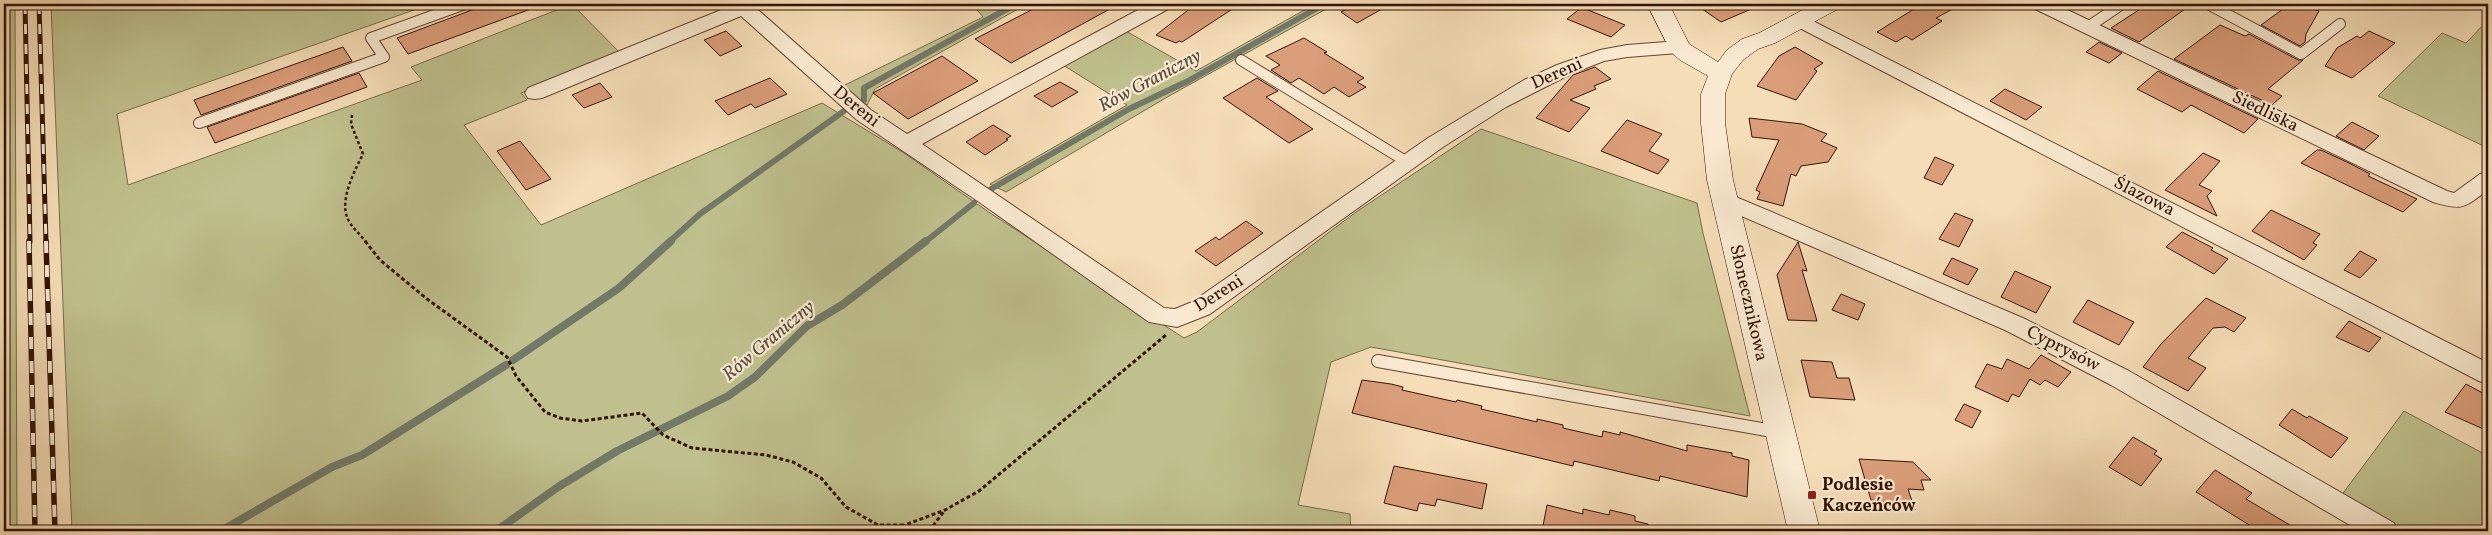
<svg xmlns="http://www.w3.org/2000/svg" width="2492" height="535" font-family="Vollkorn,serif">
<style>
.green{fill:#bfc08d;stroke:#796a4a}
.lines{fill:none;stroke-linecap:round;stroke-linejoin:round}
.stream-far1{stroke:#737968;stroke-width:6}
.stream{stroke:#737968;stroke-width:8}
.building{fill:#da9d79;stroke:#331307}
.lane-far1-casing{stroke:#644633;stroke-width:12}
.lane-casing{stroke:#644633;stroke-width:14}
.street-casing{stroke:#644633;stroke-width:2}
.secondary-casing{stroke:#331307;stroke-width:1}
.path-far1{stroke:#331307;stroke-width:2.5;stroke-dasharray:3 2.5;stroke-linecap:butt}
.path{stroke:#331307;stroke-width:3;stroke-dasharray:4 2.5;stroke-linecap:butt}
.lane-far1{stroke:#f8e9d0;stroke-width:10}
.lane{stroke:#f8e9d0;stroke-width:12}
.street{fill:#f8e9d0;fill-rule:evenodd}
.secondary{fill:#f8e9d0;fill-rule:evenodd}
.rail-far1-casing{stroke:#331307;stroke-width:5}
.rail-casing{stroke:#331307;stroke-width:5.5}
.rail-far1{stroke:#f8e9d0;stroke-width:3;stroke-dasharray:10;stroke-linecap:butt}
.rail{stroke:#f8e9d0;stroke-width:4;stroke-dasharray:12;stroke-linecap:butt}
.poi-dot{fill:#8f2418;stroke:#f8e9d0;stroke-width:2}
.labels{text-anchor:middle;dominant-baseline:central;stroke-width:4.5;stroke-linejoin:round;paint-order:stroke}
.street-label{font-size:18px;fill:#331307;stroke:#f8e9d0}
.poi-label{font-size:18px;font-weight:bold;fill:#331307;stroke:#f8e9d0;text-anchor:start}
.water-label{font-size:19px;font-style:italic;fill:#584e40;stroke:#f8e9d0}
</style>
<rect width="100%" height="100%" fill="#f5ddb7"/>
<filter id="stains"><feTurbulence type="fractalNoise" baseFrequency=".004" numOctaves="4"/><feColorMatrix values="0 0 0 0 .2 0 0 0 0 .09 0 0 0 0 .02 0 0 0 .5 -.17"/></filter>
<radialGradient id="worn" r=".72"><stop offset=".6" stop-color="#630" stop-opacity="0"/><stop offset="1" stop-color="#630" stop-opacity=".3"/></radialGradient>
<path class="green" d="M 4,4 L 15,4 L 17,531 L 6,531 L 4,481 Z
M 51,4 L 431,4 L 117,114 L 128,185 L 422,80 L 411,67 L 572,4 L 620,53 L 521,93 L 527,100 L 464,125 L 541,225 L 822,103 L 904,153 L 993,215 L 1184,338 L 1197,332 L 1356,212 L 1481,129 L 1697,203 L 1703,233 L 1750,416 L 1371,347 L 1331,362 L 1298,505 L 1350,514 L 1351,531 L 72,531 Z
M 972,4 L 1027,4 L 875,89 L 867,105 L 843,86 L 983,17 Z
M 1315,4 L 1335,4 L 1169,96 L 1006,192 L 990,184 L 1127,105 L 1063,65 L 1124,30 L 1196,71 Z
M 2488,20 L 2488,148 L 2378,96 L 2442,33 L 2466,43 Z
M 2404,411 L 2488,456 L 2488,531 L 2391,531 L 2338,500 Z"/>
<g class="lines">
<path class="stream-far1" d="M 864,100 L 864,88 L 1016,4
M 991,189 L 1129,109 L 1188,81 L 1324,4
M 669,242 L 700,214 L 844,111
M 925,242 L 974,203"/>
<path class="stream" d="M 513,360 L 619,288 L 671,241
M 221,531 L 332,467 L 362,455 L 506,365
M 496,531 L 558,487 L 617,451 L 728,396 L 755,377 L 807,326 L 842,305 L 926,241"/>
</g>
<path class="building" d="M 488,4 L 539,4 L 539,6 L 408,54 L 397,38 Z
M 1043,4 L 1119,4 L 1011,63 L 975,39 Z
M 1196,4 L 1240,4 L 1182,42 L 1179,41 L 1176,43 L 1156,35 Z
M 1357,4 L 1391,4 L 1357,23 L 1341,12 Z
M 1695,4 L 1763,4 L 1721,22 Z
M 1922,4 L 1962,4 L 1936,18 L 1942,21 L 1912,40 L 1906,36 L 1896,42 L 1877,32 Z
M 2148,4 L 2192,4 L 2139,42 L 2111,28 Z
M 2290,4 L 2304,4 L 2319,11 L 2306,34 L 2305,42 L 2300,46 L 2261,25 Z
M 1582,7 L 1588,10 L 1625,25 L 1611,37 L 1567,19 Z
M 2220,25 L 2245,36 L 2249,34 L 2298,60 L 2303,60 L 2268,89 L 2282,96 L 2272,105 L 2174,59 Z
M 726,31 L 742,46 L 720,56 L 704,40 Z
M 2369,31 L 2395,43 L 2352,78 L 2325,66 L 2337,48 L 2357,36 L 2360,38 Z
M 1304,38 L 1327,52 L 1324,53 L 1364,78 L 1357,82 L 1366,87 L 1349,97 L 1334,87 L 1324,94 L 1299,78 L 1291,83 L 1271,70 L 1280,65 L 1266,56 Z
M 2099,42 L 2122,53 L 2109,63 L 2086,52 Z
M 343,47 L 352,61 L 201,115 L 194,100 Z
M 1795,47 L 1823,63 L 1814,69 L 1817,71 L 1796,100 L 1757,86 L 1779,56 Z
M 942,56 L 978,81 L 908,119 L 873,93 Z
M 1595,67 L 1611,79 L 1594,86 L 1596,89 L 1570,100 L 1590,108 L 1569,132 L 1536,118 L 1573,75 Z
M 2158,71 L 2258,119 L 2244,133 L 2191,105 L 2182,112 L 2137,89 Z
M 359,73 L 367,87 L 215,143 L 207,127 Z
M 770,78 L 787,94 L 755,108 L 751,104 L 728,115 L 715,101 Z
M 1257,78 L 1278,91 L 1266,97 L 1313,129 L 1289,143 L 1223,98 Z
M 1060,82 L 1078,92 L 1052,107 L 1034,96 Z
M 600,83 L 612,97 L 584,108 L 572,95 Z
M 2005,89 L 2042,107 L 2026,120 L 1990,101 Z
M 1749,118 L 1802,124 L 1827,134 L 1821,141 L 1837,148 L 1828,162 L 1801,166 L 1796,176 L 1791,174 L 1783,206 L 1757,199 L 1760,192 L 1756,190 L 1779,140 L 1752,137 Z
M 1627,120 L 1662,134 L 1649,151 L 1669,160 L 1658,174 L 1601,151 Z
M 2352,122 L 2379,136 L 2364,150 L 2336,136 Z
M 993,125 L 1011,136 L 1006,139 L 1008,140 L 985,155 L 966,142 Z
M 520,141 L 551,179 L 526,190 L 497,151 Z
M 2317,150 L 2321,150 L 2349,163 L 2370,174 L 2368,176 L 2417,199 L 2403,212 L 2301,163 Z
M 2203,153 L 2220,161 L 2199,185 L 2212,191 L 2207,196 L 2217,216 L 2165,190 Z
M 1935,157 L 1954,165 L 1942,185 L 1924,178 Z
M 2271,210 L 2320,234 L 2313,243 L 2317,245 L 2304,260 L 2252,231 Z
M 1955,213 L 1973,220 L 1959,247 L 1939,239 Z
M 1246,221 L 1263,233 L 1216,266 L 1195,251 L 1216,237 L 1219,240 Z
M 2182,232 L 2213,248 L 2211,250 L 2228,259 L 2214,274 L 2166,247 Z
M 1798,242 L 1807,271 L 1802,270 L 1817,321 L 1788,320 L 1777,275 Z
M 2360,251 L 2377,260 L 2360,278 L 2344,270 Z
M 1952,258 L 1978,269 L 1968,285 L 1943,274 Z
M 2015,271 L 2051,287 L 2036,313 L 2001,297 Z
M 1841,294 L 1865,304 L 1858,320 L 1832,310 Z
M 2206,298 L 2246,318 L 2234,332 L 2225,327 L 2213,328 L 2188,358 L 2206,368 L 2188,391 L 2143,367 L 2161,344 Z
M 2088,300 L 2134,322 L 2119,345 L 2073,322 Z
M 2349,321 L 2381,338 L 2369,352 L 2336,337 Z
M 2041,355 L 2071,372 L 2058,387 L 2045,380 L 2040,385 L 2030,379 L 2019,397 L 2012,394 L 2008,402 L 1975,387 L 1987,364 L 2002,369 L 2007,359 L 2029,369 Z
M 1801,360 L 1832,362 L 1837,378 L 1849,378 L 1855,400 L 1810,397 Z
M 1362,380 L 1391,384 L 1403,387 L 1402,390 L 1456,402 L 1457,400 L 1482,406 L 1481,409 L 1537,422 L 1537,419 L 1563,425 L 1563,428 L 1602,437 L 1603,431 L 1620,435 L 1620,432 L 1687,451 L 1687,445 L 1732,453 L 1732,456 L 1749,460 L 1747,497 L 1660,476 L 1659,481 L 1574,461 L 1573,466 L 1352,413 Z
M 2466,384 L 2488,396 L 2488,431 L 2445,412 Z
M 1964,404 L 1981,411 L 1972,428 L 1955,420 Z
M 2292,409 L 2307,418 L 2309,416 L 2348,438 L 2331,458 L 2279,425 Z
M 2133,437 L 2157,451 L 2154,454 L 2162,459 L 2141,486 L 2109,467 Z
M 1859,459 L 1913,462 L 1931,480 L 1921,480 L 1924,490 L 1908,489 L 1915,510 L 1887,502 L 1871,500 Z
M 1394,466 L 1487,484 L 1482,509 L 1437,499 L 1435,506 L 1419,503 L 1417,511 L 1384,503 Z
M 2215,470 L 2252,493 L 2246,499 L 2300,531 L 2259,531 L 2196,492 Z
M 1547,505 L 1583,514 L 1583,509 L 1609,515 L 1610,510 L 1635,516 L 1635,521 L 1648,524 L 1647,531 L 1542,531 Z"/>
<g class="lines">
<g class="lane-far1-casing">
<path id="lane-far1" d="M 2208,4 L 2301,54 L 2340,24
M 2088,27 L 2122,4
M 1241,60 L 1407,162
M 199,123 L 384,57 L 371,38 L 465,4"/>
</g>
<g class="lane-casing">
<path id="lane" d="M 1378,361 L 1778,432"/>
</g>
<g class="street-casing">
<path id="street" d="M 729,4 L 762,4 L 757,9 L 871,110 L 907,134 L 1149,4 L 1172,4 L 1170,8 L 922,144 L 1164,308 L 1175,309 L 1192,302 L 1428,138 L 1524,80 L 1557,65 L 1600,50 L 1627,45 L 1679,41 L 1686,43 L 1689,47 L 1686,51 L 1679,53 L 1627,57 L 1604,61 L 1571,74 L 1506,107 L 1443,147 L 1210,314 L 1177,327 L 1149,322 L 979,202 L 857,120 L 741,16 L 542,98 L 535,99 L 528,98 L 525,93 L 528,88 L 731,6 Z
M 2030,4 L 2055,4 L 2447,191 L 2454,193 L 2480,174 L 2488,172 L 2488,190 C 2463,208 2464,211 2433,202 L 2033,8 Z
M 1799,14 L 2488,363 L 2488,384 L 2479,381 L 1792,24 L 1789,20 L 1792,16 Z
M 1724,192 L 2023,318 L 2129,371 L 2394,523 L 2398,531 L 2360,531 L 2111,385 L 2005,330 L 1716,205 L 1713,200 L 1716,195 Z"/>
</g>
<g class="secondary-casing">
<path id="secondary" d="M 1647,4 L 1669,4 L 1689,44 L 1718,62 L 1727,50 L 1742,39 L 1759,33 L 1814,4 L 1841,4 L 1838,9 L 1775,43 L 1758,49 L 1743,60 L 1732,74 L 1725,94 L 1725,123 L 1733,180 L 1820,531 L 1788,531 L 1707,180 L 1701,123 L 1701,94 L 1708,76 L 1680,60 L 1671,52 Z"/>
</g>
<path class="path-far1" d="M 352,115 L 351,124 L 363,154 C 355,170 340,198 347,217 C 350,226 361,235 366,242"/>
<path class="path" d="M 365,241 L 380,260 L 427,299 L 507,357 L 516,376 L 545,412 L 560,418 L 582,421 L 642,413 L 663,435 L 692,448 L 766,455 L 793,462 L 821,478 L 846,507 L 878,525 L 906,525
M 889,531 L 945,510 L 979,491 L 1166,335
M 929,531 L 945,510"/>
<use href="#lane-far1" class="lane-far1"/>
<use href="#lane" class="lane"/>
<use href="#street" class="street"/>
<use href="#secondary" class="secondary"/>
<g class="rail-far1-casing">
<path id="rail-far1" d="M 25,4 L 30,242
M 39,4 L 46,242"/>
</g>
<g class="rail-casing">
<path id="rail" d="M 29,241 L 35,531
M 46,241 L 55,531"/>
</g>
<use href="#rail-far1" class="rail-far1"/>
<use href="#rail" class="rail"/>
</g>
<rect class="poi-dot" x="1807" y="490" width="10" height="10" rx="2.5"/>
<g class="labels">
<g class="street-label">
<text transform="translate(1557 74) rotate(-24)">Dereni</text>
<text transform="translate(856 107) rotate(39)">Dereni</text>
<text transform="translate(2265 112) rotate(26)">Siedliska</text>
<text transform="translate(2144 197) rotate(27)">Ślazowa</text>
<text transform="translate(1219 294) rotate(-32)">Dereni</text>
<text transform="translate(1748 303) rotate(77)">Słonecznikowa</text>
<text transform="translate(2063 349) rotate(27)">Cyprysów</text>
</g>
<g class="poi-label">
<text x="1822" y="485">Podlesie<tspan x="1822" dy="21">Kaczeńców</tspan></text>
</g>
<g class="water-label">
<text transform="translate(1150 81) rotate(-28)">Rów Graniczny</text>
<text transform="translate(769 341) rotate(-40)">Rów Graniczny</text>
</g>
</g>
<rect width="2492" height="535" fill="none" stroke="#f5ddb7" stroke-width="20"/>
<rect x="5" y="5" width="2482" height="525" fill="none" stroke="#331307" stroke-width="2.5"/>
<rect x="10" y="10" width="2472" height="515" fill="none" stroke="#331307"/>
<rect width="100%" height="100%" filter="url(#stains)"/>
<rect width="100%" height="100%" fill="url(#worn)"/>
</svg>
